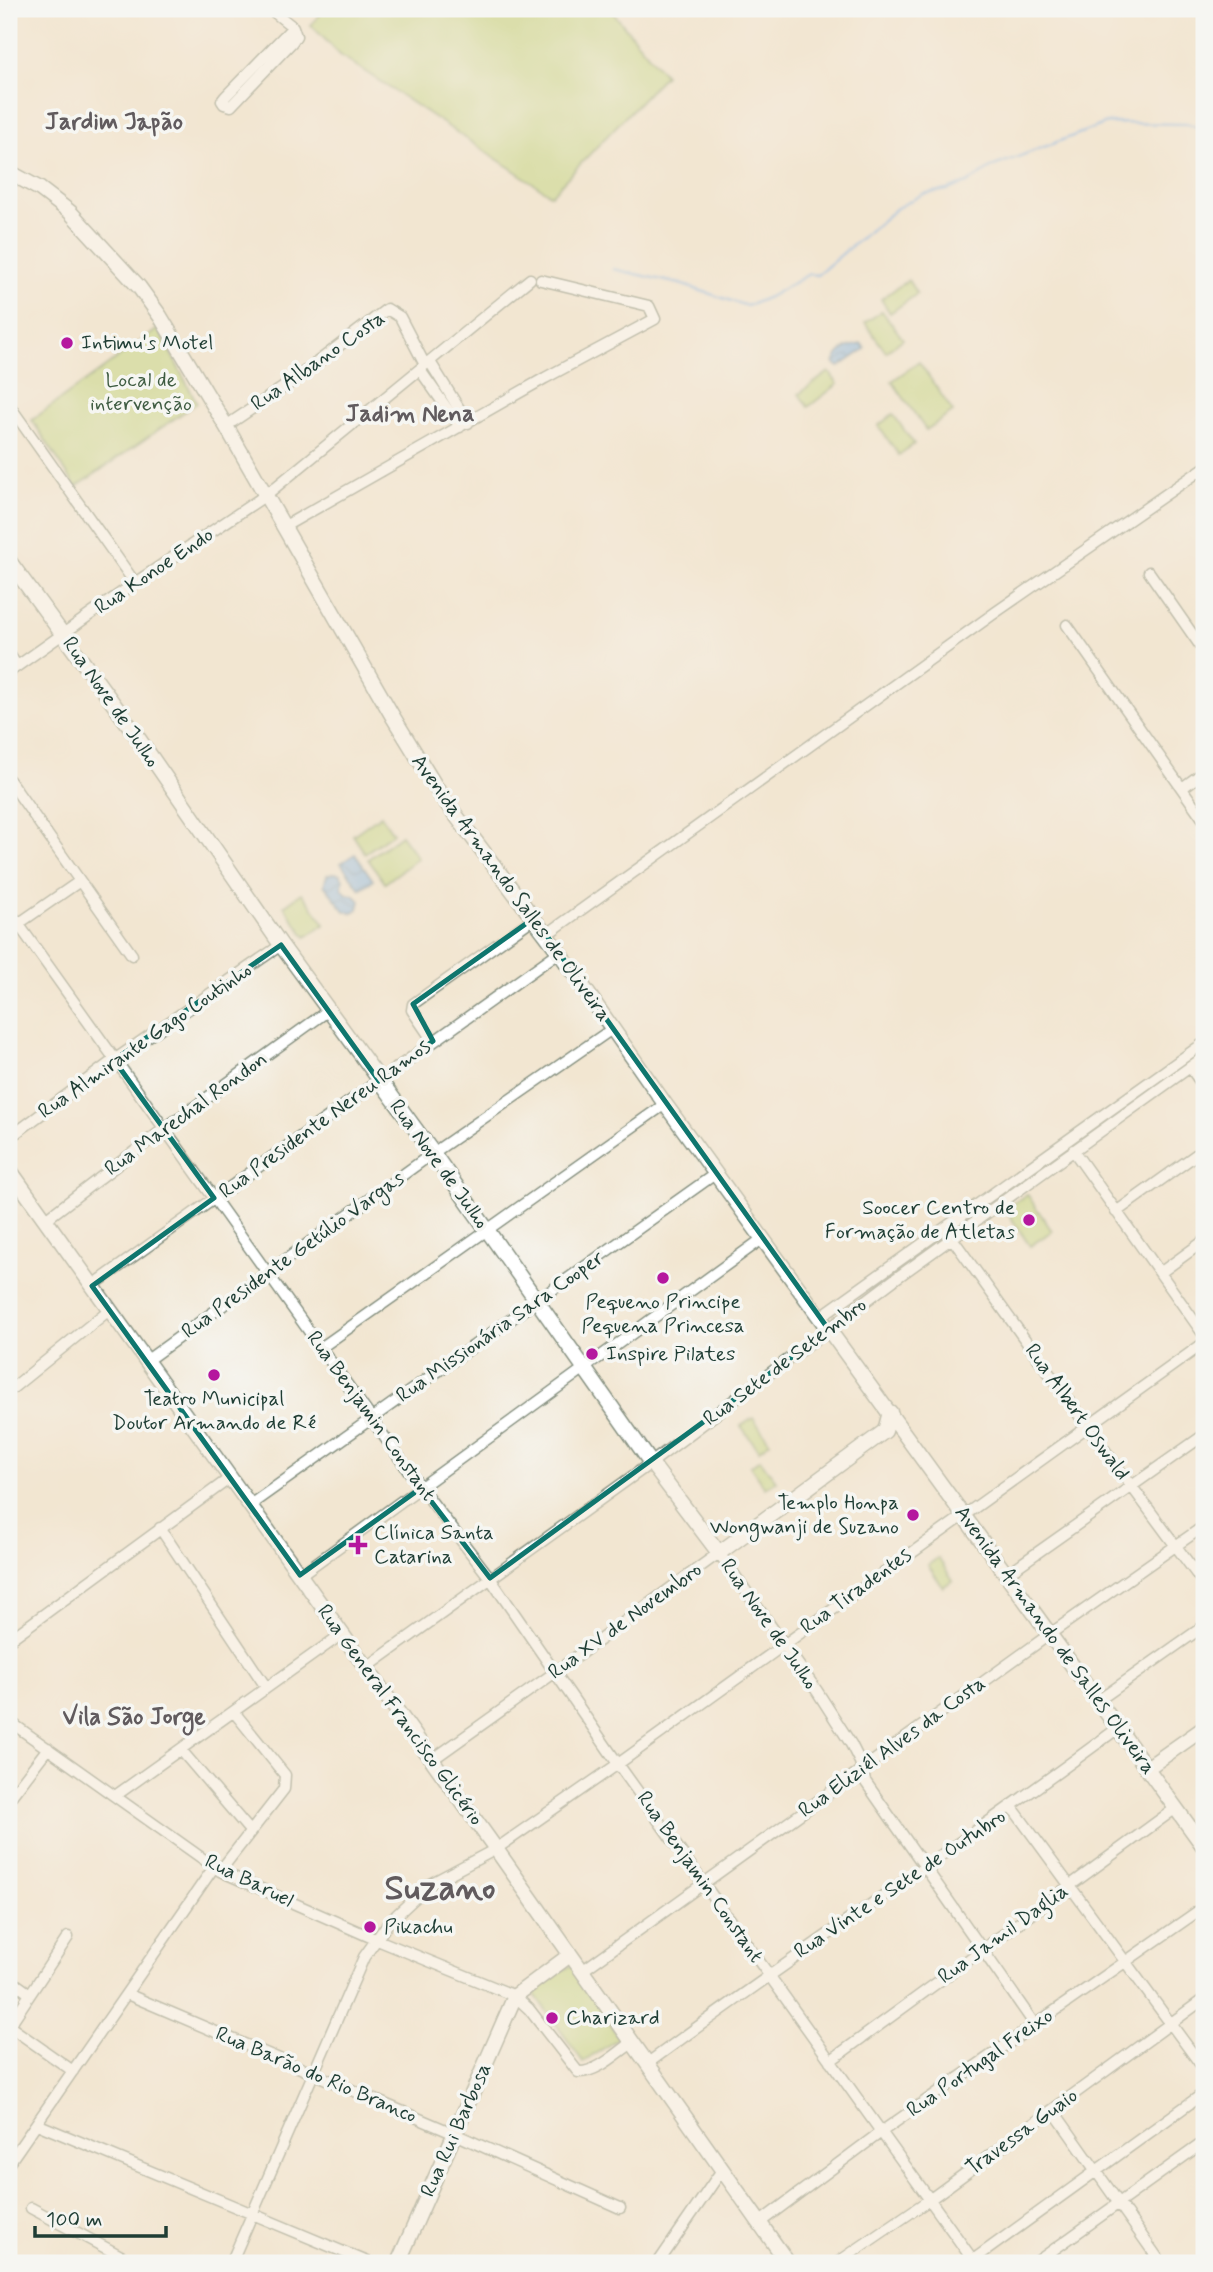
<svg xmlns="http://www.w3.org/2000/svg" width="1213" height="2272" font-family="Mynerve,sans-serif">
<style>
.green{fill:#bed67b;stroke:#6e8a58;stroke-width:2}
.water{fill:url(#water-waves);stroke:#4a768d;stroke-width:2}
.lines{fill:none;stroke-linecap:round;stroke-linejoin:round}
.stream{stroke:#76aee6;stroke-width:2.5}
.street-casing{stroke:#889282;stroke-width:13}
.secondary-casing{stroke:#889282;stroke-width:17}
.street{stroke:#fff;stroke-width:10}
.secondary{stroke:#fff;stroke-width:14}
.marked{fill:none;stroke:#0f766e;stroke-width:5;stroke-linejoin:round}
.poi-dot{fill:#b5179e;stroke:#f6f6f2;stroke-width:2.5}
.labels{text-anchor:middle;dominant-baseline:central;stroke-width:7;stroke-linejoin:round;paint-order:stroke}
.poi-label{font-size:21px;fill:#1f3d34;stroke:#f6f6f2;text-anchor:start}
.street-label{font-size:21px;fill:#1f3d34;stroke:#f6f6f2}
.park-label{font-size:21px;fill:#3f5c42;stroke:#f6f6f2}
.quarter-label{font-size:24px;font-weight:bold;fill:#615b5e;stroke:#f6f6f2}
.town-label{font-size:35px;font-weight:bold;fill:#615b5e;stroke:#f6f6f2}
</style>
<defs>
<pattern id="water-waves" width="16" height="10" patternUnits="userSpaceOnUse" patternTransform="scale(1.75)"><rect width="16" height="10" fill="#76aee6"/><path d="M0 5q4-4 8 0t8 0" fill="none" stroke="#608fbb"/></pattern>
</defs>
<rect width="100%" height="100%" fill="#f6f6f2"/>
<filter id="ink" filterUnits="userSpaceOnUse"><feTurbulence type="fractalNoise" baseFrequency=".0143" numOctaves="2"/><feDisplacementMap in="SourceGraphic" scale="14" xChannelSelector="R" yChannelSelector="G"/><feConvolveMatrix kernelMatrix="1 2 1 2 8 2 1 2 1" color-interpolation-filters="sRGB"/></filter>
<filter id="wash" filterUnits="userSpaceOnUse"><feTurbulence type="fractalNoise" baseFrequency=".00686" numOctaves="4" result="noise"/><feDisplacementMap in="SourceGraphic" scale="28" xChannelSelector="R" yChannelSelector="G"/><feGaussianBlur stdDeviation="1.57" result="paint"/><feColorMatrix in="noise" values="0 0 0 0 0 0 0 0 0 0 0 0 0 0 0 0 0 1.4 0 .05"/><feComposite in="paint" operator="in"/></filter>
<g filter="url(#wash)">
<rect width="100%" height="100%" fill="#f2e6d1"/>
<path class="green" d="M 324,9 L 610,9 L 665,75 L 551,195 L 340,55 L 311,25 Z
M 908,280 L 917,294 L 890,313 L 881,299 Z
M 882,311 L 903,339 L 886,352 L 865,323 Z
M 158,329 L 197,403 L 76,487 L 32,420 Z
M 919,362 L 953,412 L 926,430 L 892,381 Z
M 829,372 L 838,384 L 808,407 L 799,394 Z
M 893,414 L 914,444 L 899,455 L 878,426 Z
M 381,815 L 393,833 L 365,853 L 353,835 Z
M 401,835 L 418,858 L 385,883 L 368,859 Z
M 302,893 L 325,924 L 306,937 L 284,906 Z
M 1027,1194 L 1052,1231 L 1030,1246 L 1005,1209 Z
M 753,1418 L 770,1442 L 759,1450 L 741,1426 Z
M 760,1459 L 776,1481 L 765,1488 L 750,1466 Z
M 938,1558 L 953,1580 L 943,1587 L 928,1565 Z
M 570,1966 L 574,1966 L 619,2038 L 583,2062 L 533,1992 Z"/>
<path class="water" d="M 862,344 L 865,349 L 839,367 L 834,363 C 839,349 848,346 862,344 Z
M 355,854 L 373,880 L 360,889 L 341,863 Z
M 333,873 L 340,874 L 343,879 L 342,888 L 347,894 L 354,895 L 360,901 L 358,909 L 352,913 L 345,911 L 324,885 L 327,875 Z"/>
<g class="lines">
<path class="stream" d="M 613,269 L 680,284 L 747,306 L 769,297 L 809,274 L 817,275 L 897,208 L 923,194 L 947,190 L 967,183 L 994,166 L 1107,123 L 1187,124 L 1204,128"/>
</g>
</g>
<g filter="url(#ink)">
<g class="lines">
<g class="street-casing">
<path id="street" d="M 270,9 L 293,27
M 293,27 L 296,36 L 292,42 L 231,106 L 224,104 L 222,101 L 225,97 Z
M 430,362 L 468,423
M 420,370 L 460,427
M 9,405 L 135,583
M 226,426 L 290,383 L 387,309 L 400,317 L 425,365
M 285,526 L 545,378 L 655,319 L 649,306 L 541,280
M 1149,572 L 1204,651
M 1067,625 L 1204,820
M 9,654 L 17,666
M 9,672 L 135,583 L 266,495 L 530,279
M 9,780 L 132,955
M 1182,788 L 1204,772
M 9,911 L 421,1488 L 490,1578 L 618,1764 L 975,2263
M 18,924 L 80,881
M 546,935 L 996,612 L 1204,468
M 433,1041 L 412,1010 L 413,1004 L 534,918
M 1190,1067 L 1204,1087
M 9,1138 L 114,1060 L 281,945
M 1073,1150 L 1204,1335
M 1116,1212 L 1204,1149
M 45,1220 L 164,1129 L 329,1010
M 952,1238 L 1087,1426 L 1204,1584
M 1160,1273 L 1204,1241
M 92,1286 L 559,952
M 820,1317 L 1204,1043
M 322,1347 L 665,1104
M 146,1361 L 433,1153 L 612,1029
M 9,1391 L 109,1310
M 250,1505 L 715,1174
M 160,1528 L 266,1687
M 1007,1574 L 1204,1435
M 300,1575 L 762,1239
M 9,1640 L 230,1478
M 366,1668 L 651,1463 L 895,1279 L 1204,1057
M 1099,1700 L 1204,1626
M 9,1721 L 220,1871 L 375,1939 L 515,1996 L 529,2009 L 578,2072 C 597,2073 617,2053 632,2043
M 181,1750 L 250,1831
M 432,1760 L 554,1673 L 719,1553 L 817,1691 L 851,1744 L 860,1762 L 865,1781 L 1035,2025
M 115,1796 L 342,1634
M 9,1799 L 48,1748
M 1012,1807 L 1204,2069
M 220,1871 L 284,1789 L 285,1775 L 234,1712
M 582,1971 L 1050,1634 L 1204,1526
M 9,1979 L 30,1994
M 127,1994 L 455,2134 L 620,2208
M 9,2026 L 68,1937
M 9,2026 L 73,2071
M 830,2061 L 1176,1808
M 648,2063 C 803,1949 964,1843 1118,1728
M 1053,2110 L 1161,2263
M 37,2124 L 370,2263
M 9,2163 L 214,1867
M 31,2208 L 134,2263
M 759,2223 L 881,2132 L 1204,1907
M 973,2260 L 1204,2093
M 231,2263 L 364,1957 L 389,1922 L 430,1884 L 496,1849 L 618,1764 L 1204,1343
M 658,2263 L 722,2170
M 837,2263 L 929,2200 L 1204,1999
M 1035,2263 L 1204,2142"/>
</g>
<g class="secondary-casing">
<path id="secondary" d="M 9,172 L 40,189 L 70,212 L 139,287 L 160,316 L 226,426 L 393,717 L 442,797 L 559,952 L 665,1104 L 1204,1847
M 9,561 L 134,732 L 281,945 L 433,1153 L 651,1463 L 719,1553 L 885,1431 L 890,1412
M 9,1169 L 496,1849 L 788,2263
M 1147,1768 L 1204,1728
M 398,2263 L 515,1996 L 570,1955"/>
</g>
<use href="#street" class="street"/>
<use href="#secondary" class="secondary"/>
</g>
</g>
<path d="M0 0H1213V2272H0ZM 534,918 L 829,1330 L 490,1578 L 421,1488 L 300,1575 L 92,1286 L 214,1198 L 114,1060 L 281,945 L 379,1081 L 433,1041 L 413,1004 Z" fill="#f2e6d1" fill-opacity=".55" fill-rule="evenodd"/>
<path class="marked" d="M 534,918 L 829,1330 L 490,1578 L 421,1488 L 300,1575 L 92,1286 L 214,1198 L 114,1060 L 281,945 L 379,1081 L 433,1041 L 413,1004 Z"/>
<g class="poi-dot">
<circle cx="67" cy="343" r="7"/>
<circle cx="1029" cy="1220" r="7"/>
<circle cx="663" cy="1278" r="7"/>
<circle cx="592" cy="1354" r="7"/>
<circle cx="214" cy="1375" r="7"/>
<circle cx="913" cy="1515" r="7"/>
<path d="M354.5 1534.5h7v7h7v7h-7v7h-7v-7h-7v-7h7z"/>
<circle cx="370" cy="1927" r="7"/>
<circle cx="552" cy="2018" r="7"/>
</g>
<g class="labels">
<g class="poi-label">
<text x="81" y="343">Intimu's Motel</text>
<text x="1015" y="1208" text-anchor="end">Soocer Centro de<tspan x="1015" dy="24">Formação de Atletas</tspan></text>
<text x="663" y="1302" text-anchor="middle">Pequeno Principe<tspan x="663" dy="24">Pequena Princesa</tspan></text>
<text x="606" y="1354">Inspire Pilates</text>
<text x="214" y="1399" text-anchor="middle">Teatro Municipal<tspan x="214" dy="24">Doutor Armando de Ré</tspan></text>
<text x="899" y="1503" text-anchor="end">Templo Honpa<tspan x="899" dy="24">Wongwanji de Suzano</tspan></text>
<text x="374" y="1533">Clínica Santa<tspan x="374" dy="24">Catarina</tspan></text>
<text x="384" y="1927">Pikachu</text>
<text x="566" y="2018">Charizard</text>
</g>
<g class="street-label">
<text transform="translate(318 361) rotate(-35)">Rua Albano Costa</text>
<text transform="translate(154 571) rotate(-34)">Rua Konoe Endo</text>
<text transform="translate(111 702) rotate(55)">Rua Nove de Julho</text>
<text transform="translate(511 888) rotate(54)">Avenida Armando Salles de Oliveira</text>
<text transform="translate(145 1041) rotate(-35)">Rua Almirante Gago Coutinho</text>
<text transform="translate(186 1114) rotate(-36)">Rua Marechal Rondon</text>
<text transform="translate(325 1119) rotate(-36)">Rua Presidente Nereu Ramos</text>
<text transform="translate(439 1164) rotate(54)">Rua Nove de Julho</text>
<text transform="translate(293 1255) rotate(-36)">Rua Presidente Getúlio Vargas</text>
<text transform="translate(500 1327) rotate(-35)">Rua Missionária Sara Cooper</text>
<text transform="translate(785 1362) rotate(-37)">Rua Sete de Setembro</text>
<text transform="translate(1077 1412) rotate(54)">Rua Albert Oswald</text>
<text transform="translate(371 1416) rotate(54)">Rua Benjamin Constant</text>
<text transform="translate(856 1591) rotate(-36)">Rua Tiradentes</text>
<text transform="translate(625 1621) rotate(-36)">Rua XV de Novembro</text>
<text transform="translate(769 1624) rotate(55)">Rua Nove de Julho</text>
<text transform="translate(1055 1640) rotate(54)">Avenida Armando de Salles Oliveira</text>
<text transform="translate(400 1715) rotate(54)">Rua General Francisco Glicério</text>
<text transform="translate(892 1747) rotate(-36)">Rua Eliziél Alves da Costa</text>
<text transform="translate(700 1877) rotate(55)">Rua Benjamin Constant</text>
<text transform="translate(249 1881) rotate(26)">Rua Baruel</text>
<text transform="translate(900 1884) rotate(-34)">Rua Vinte e Sete de Outubro</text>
<text transform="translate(1003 1934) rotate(-36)">Rua Jamil Daglia</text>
<text transform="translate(980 2063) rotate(-35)">Rua Portugal Freixo</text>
<text transform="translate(316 2075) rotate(23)">Rua Barão do Rio Branco</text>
<text transform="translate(456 2130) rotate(-66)">Rua Rui Barbosa</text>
<text transform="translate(1022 2132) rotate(-36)">Travessa Guaio</text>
</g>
<g class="park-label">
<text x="141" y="380">Local de<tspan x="141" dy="24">intervenção</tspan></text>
</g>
<g class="quarter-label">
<text x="114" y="122">Jardim Japão</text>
<text x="410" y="414">Jadim Nena</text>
<text x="134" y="1717">Vila São Jorge</text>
</g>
<g class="town-label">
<text x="440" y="1889">Suzano</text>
</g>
</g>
<rect width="1213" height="2272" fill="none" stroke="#f6f6f2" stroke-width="35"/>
<path d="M35 2226v10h131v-10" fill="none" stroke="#1f3d34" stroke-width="3.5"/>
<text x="46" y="2226" font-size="21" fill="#1f3d34" stroke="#f6f6f2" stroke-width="5" paint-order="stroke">100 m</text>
</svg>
